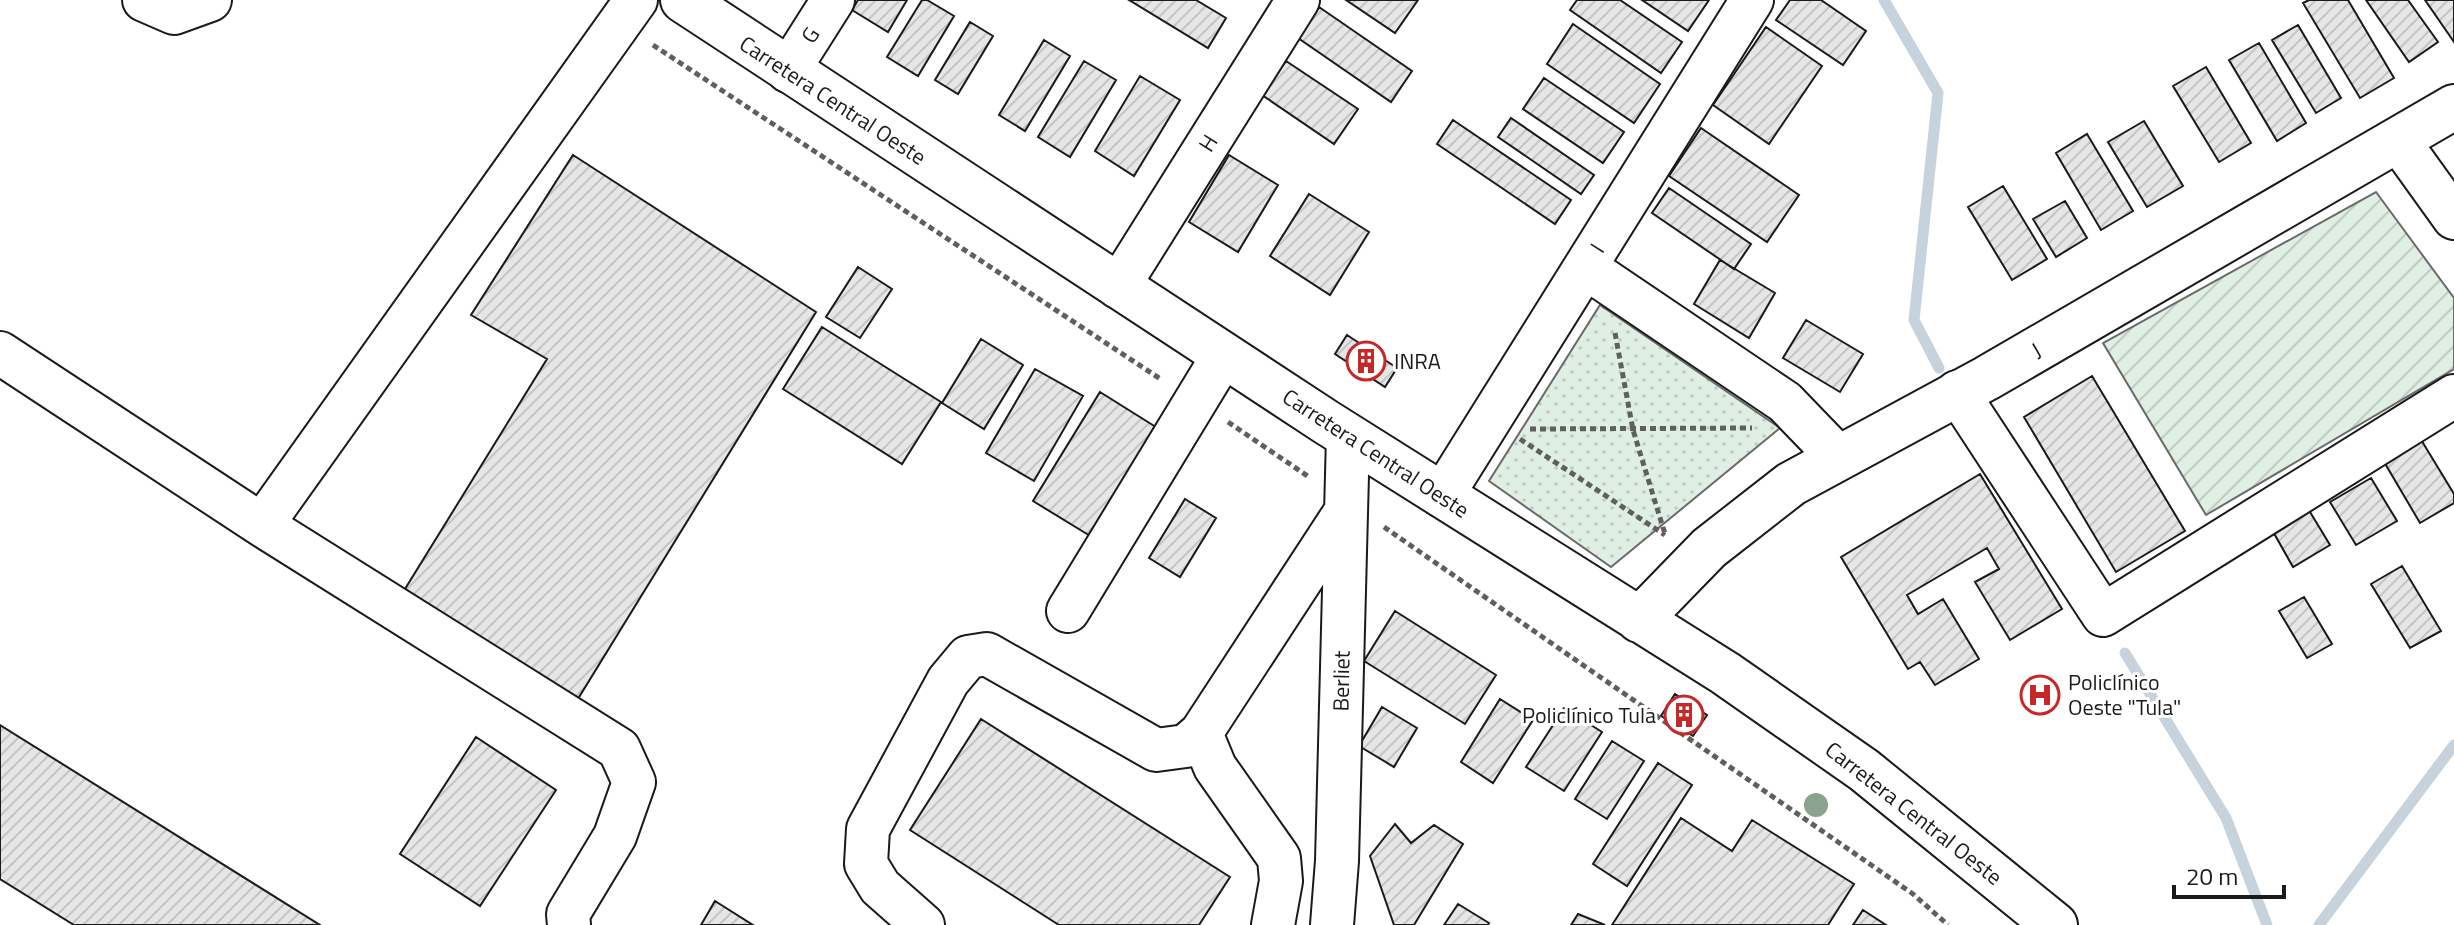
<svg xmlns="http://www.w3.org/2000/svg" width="2454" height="925" font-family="'Titillium Web',sans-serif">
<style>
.park{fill:url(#park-dots);stroke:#6a6a6a;stroke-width:2}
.garden{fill:url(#garden-furrows);stroke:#6a6a6a;stroke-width:2}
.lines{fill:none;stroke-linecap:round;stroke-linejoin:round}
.stream{stroke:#c6d2dc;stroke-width:11}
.building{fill:url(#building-hatch);stroke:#1a1a1a;stroke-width:2}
.minor-casing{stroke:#1a1a1a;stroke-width:46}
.major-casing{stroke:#1a1a1a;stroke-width:48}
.path{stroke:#5f5f5f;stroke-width:5;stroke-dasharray:6 4;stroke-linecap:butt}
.minor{stroke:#fff;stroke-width:42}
.major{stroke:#fff;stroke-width:44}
.tree{fill:#8aa48f}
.labels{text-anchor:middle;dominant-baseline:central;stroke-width:6;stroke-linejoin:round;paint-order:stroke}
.street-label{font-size:22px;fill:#1a1a1a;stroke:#fff}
.poi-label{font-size:22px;fill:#1a1a1a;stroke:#fff;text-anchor:start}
</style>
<defs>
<pattern id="park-dots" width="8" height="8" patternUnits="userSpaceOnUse" patternTransform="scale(2)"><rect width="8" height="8" fill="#e0efe3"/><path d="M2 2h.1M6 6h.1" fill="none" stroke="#c0ccc2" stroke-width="1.8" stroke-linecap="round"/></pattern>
<pattern id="garden-furrows" width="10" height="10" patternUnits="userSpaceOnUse" patternTransform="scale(2)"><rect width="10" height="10" fill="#e0efe3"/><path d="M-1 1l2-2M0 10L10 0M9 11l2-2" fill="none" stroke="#c0ccc2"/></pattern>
<pattern id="building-hatch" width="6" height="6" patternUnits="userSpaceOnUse" patternTransform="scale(2)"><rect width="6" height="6" fill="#e6e6e6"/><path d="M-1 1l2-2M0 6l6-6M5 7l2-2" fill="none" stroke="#c5c5c5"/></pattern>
</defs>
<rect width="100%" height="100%" fill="#fff"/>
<path class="park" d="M 1600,305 L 1780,428 L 1611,567 L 1489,481 Z"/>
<path class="garden" d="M 2376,192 L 2454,298 L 2454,369 L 2206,515 L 2103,343 Z"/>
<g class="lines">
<path class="stream" d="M 1884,0 L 1938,93 L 1914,320 L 1939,368
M 2125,653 L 2226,818 L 2267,925
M 2319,925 L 2454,745"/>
</g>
<path class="building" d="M 858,0 L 907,0 L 888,32 L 852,10 Z
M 922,0 L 927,0 L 954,16 L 918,76 L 887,57 Z
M 1129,0 L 1196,0 L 1226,18 L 1208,48 Z
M 1346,0 L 1418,0 L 1395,33 Z
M 1577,0 L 1620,0 L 1682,42 L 1661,73 L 1570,10 Z
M 1642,0 L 1709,0 L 1688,31 Z
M 1790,0 L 1821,0 L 1866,31 L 1843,65 L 1776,20 Z
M 2309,0 L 2348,0 L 2394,78 L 2360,98 L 2303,3 Z
M 2366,0 L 2408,0 L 2438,42 L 2409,62 Z
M 2425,0 L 2454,0 L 2454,42 Z
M 1319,7 L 1412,71 L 1391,102 L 1298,38 Z
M 970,22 L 993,36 L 958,94 L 935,80 Z
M 1573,24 L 1660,84 L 1634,123 L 1547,64 Z
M 2298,25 L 2341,98 L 2316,113 L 2272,40 Z
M 1766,27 L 1822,66 L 1769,144 L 1713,105 Z
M 1044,40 L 1070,56 L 1025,131 L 999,115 Z
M 2259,43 L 2306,123 L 2277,141 L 2229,60 Z
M 1084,61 L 1116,80 L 1070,157 L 1038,137 Z
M 1286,61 L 1358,109 L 1334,144 L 1262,95 Z
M 2206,67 L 2251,143 L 2219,162 L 2173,86 Z
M 1140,76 L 1180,100 L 1134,176 L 1095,151 Z
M 1544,78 L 1624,132 L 1603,163 L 1523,109 Z
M 1511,118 L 1594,175 L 1581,194 L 1498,137 Z
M 1453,120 L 1571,200 L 1555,224 L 1437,144 Z
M 2144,121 L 2183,186 L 2147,207 L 2108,142 Z
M 1701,128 L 1799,195 L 1767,242 L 1669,176 Z
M 2087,134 L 2133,211 L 2101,230 L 2056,153 Z
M 573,155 L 816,312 L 576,702 L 405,589 L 547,359 L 471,315 Z
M 1229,155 L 1278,185 L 1238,252 L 1189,222 Z
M 2003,186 L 2047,259 L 2012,280 L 1968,207 Z
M 1669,188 L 1751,244 L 1734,269 L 1652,213 Z
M 1309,194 L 1369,232 L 1330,295 L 1270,256 Z
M 2065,201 L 2087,238 L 2056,257 L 2033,219 Z
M 1720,260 L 1775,293 L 1749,338 L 1694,304 Z
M 858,267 L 892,289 L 860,338 L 826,317 Z
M 1806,320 L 1863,354 L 1840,392 L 1783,358 Z
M 822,327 L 941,402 L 902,464 L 783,389 Z
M 1347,335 L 1397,368 L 1385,387 L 1335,354 Z
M 981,339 L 1023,365 L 984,429 L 942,403 Z
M 1035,369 L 1083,396 L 1034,481 L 986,453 Z
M 2092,376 L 2185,531 L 2116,572 L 2024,417 Z
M 1100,392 L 1167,434 L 1100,542 L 1033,501 Z
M 2420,438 L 2454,494 L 2454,503 L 2420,523 L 2383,460 Z
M 1980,474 L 2062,609 L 2010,640 L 1975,582 L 1999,569 L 1987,548 L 1907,595 L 1918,614 L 1943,599 L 1979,659 L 1935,685 L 1920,662 L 1908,669 L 1841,557 Z
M 2371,478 L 2397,521 L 2356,545 L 2330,502 Z
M 1185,499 L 1216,518 L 1180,577 L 1149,558 Z
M 2307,507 L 2330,545 L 2293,567 L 2271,528 Z
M 2402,566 L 2441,631 L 2410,648 L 2371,584 Z
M 2304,597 L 2332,644 L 2307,658 L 2279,611 Z
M 1395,611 L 1496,675 L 1465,724 L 1364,661 Z
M 1675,694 L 1707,715 L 1693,736 L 1661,716 Z
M 1500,699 L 1533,720 L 1493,783 L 1461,762 Z
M 1382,707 L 1417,728 L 1394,767 L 1359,746 Z
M 1564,708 L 1602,732 L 1564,791 L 1526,767 Z
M 981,719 L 1230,877 L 1199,925 L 1059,925 L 910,830 Z
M 0,725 L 320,925 L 74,925 L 0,879 Z
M 476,737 L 556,790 L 480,906 L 400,854 Z
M 1612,741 L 1644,761 L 1607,819 L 1575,799 Z
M 1658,763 L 1692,785 L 1627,886 L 1593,864 Z
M 1681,818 L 1732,851 L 1752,820 L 1854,884 L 1828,925 L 1612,925 Z
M 1395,824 L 1411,843 L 1434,825 L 1463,844 L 1414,925 L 1394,925 L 1370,856 Z
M 715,901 L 753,925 L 701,925 Z
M 1458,904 L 1489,923 L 1488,925 L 1444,925 Z
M 1863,910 L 1886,925 L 1853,925 Z
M 1578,914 L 1605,925 L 1571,925 Z"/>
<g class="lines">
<g class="minor-casing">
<path id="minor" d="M 144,0 L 174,13 L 210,0
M 788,71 L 833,0
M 2398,140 L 2454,218
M 1585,267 L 1785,402 L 1839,458
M 1118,287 L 1298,0
M 0,353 L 262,525 L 636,0
M 1957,392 L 2103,615 L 2454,396
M 1442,496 L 1752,0
M 262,525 L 619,749 L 634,782 L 615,836 L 568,914 L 569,925
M 1068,611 L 1223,356
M 1201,733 L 1215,767 L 1279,858 L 1281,881 L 1273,925
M 923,925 L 880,887 L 866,864 L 868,829 L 948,681 L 968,657 L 987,654 L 1156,750 L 1186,746 L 1201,733 L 1346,511
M 1332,925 L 1337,861 L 1348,436"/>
</g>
<g class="major-casing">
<path id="major" d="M 683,0 L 1326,422 L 1725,673 L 1864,770 L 2055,925
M 1639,620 L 1709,548 L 1791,484 L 1987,378 L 2454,107"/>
</g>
<path class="path" d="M 653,45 L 1162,380
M 1615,333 L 1633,430 L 1665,534
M 1228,422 L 1309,477
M 1530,429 L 1752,428
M 1520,439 L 1665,535
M 1384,527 L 1913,894 L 1948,925"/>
<use href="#minor" class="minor"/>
<use href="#major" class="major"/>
</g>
<circle class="tree" cx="1816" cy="805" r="12"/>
<defs>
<g id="building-ring" transform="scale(2)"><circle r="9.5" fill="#fff" stroke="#c62828" stroke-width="1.5"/><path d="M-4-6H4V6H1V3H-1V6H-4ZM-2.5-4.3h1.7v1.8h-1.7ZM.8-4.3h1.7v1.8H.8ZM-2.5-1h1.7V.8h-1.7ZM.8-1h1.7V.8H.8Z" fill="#c62828"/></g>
<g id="hospital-ring" transform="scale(2)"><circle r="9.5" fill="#fff" stroke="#c62828" stroke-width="1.5"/><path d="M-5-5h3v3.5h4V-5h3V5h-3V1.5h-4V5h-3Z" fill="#c62828"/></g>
</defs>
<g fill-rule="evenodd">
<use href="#building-ring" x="1366" y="361"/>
<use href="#hospital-ring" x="2040" y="695"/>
<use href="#building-ring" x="1684" y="715"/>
</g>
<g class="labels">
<g class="street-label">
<text transform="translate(810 35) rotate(-58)">G</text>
<text transform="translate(833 100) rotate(33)">Carretera Central Oeste</text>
<text transform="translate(1208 143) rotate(-58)">H</text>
<text transform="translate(1597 248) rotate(-58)">I</text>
<text transform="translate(2036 350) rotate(-30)">J</text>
<text transform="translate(1376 453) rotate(33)">Carretera Central Oeste</text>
<text transform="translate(1341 681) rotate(-89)">Berliet</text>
<text transform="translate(1914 813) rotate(38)">Carretera Central Oeste</text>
</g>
<g class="poi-label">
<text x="1394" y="361">INRA</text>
<text x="2068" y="682">Policlínico<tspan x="2068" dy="25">Oeste "Tula"</tspan></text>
<text x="1656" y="715" text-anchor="end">Policlínico Tula</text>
</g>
</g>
<path d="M2174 885v12h110v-12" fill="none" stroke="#1a1a1a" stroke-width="4"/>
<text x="2186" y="885" font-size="24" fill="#1a1a1a" stroke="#ffffff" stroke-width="6" paint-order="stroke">20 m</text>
</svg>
